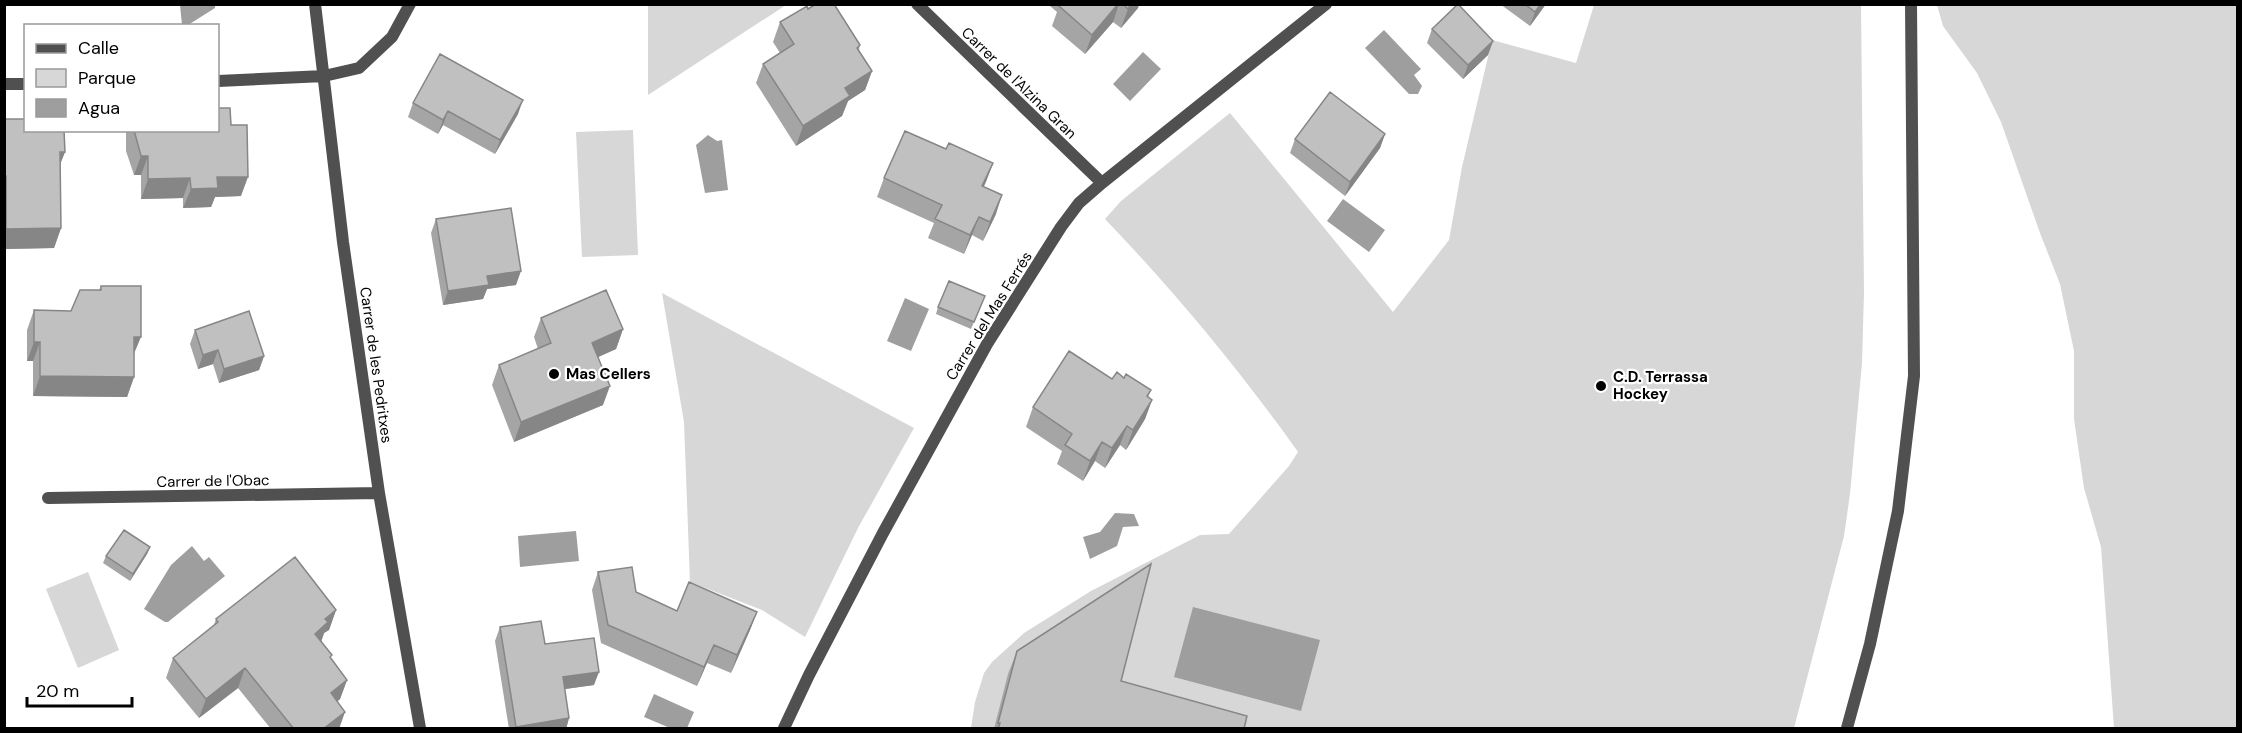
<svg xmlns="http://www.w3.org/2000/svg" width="2242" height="733" font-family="'DM Sans',sans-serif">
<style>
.green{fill:#d7d7d7}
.water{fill:#9e9e9e}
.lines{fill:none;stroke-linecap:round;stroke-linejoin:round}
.minor{stroke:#505050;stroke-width:12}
.tertiary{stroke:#505050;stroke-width:12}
.wall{fill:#a5a5a5}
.shaded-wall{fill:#868686}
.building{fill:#c0c0c0;stroke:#868686;stroke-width:1.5}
.poi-dot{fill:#000;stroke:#fff;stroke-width:2}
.labels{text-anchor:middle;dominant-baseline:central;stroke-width:4.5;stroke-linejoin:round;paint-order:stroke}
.street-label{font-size:15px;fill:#000;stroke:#fff}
.poi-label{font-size:15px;font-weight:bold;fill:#000;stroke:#fff;text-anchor:start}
</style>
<rect width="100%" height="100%" fill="#fff"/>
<path class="green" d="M 648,5 L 648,4 L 786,5 L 648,95 Z
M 1594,5 L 1861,5 L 1864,292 L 1862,363 L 1850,494 L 1844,536 L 1794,728 L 971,728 L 975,702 L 984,673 L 992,662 L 1024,633 L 1091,591 L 1200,535 L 1229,534 L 1289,466 L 1298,452 C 1239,369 1175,292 1105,219 L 1121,201 L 1230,113 L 1393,312 L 1449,240 L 1462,167 L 1492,40 L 1576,63 Z
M 1937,5 L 2237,5 L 2237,728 L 2114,728 L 2101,547 L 2084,488 L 2074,419 L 2074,351 L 2060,284 L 2040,233 L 2001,122 L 1977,73 L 1943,26 Z
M 633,130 L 638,255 L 582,257 L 576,132 Z
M 662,293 L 914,428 L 858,528 L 805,637 L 762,610 L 690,582 L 684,422 Z
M 88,572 L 119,650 L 78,668 L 46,589 Z"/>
<path class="water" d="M 180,5 L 215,5 L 215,8 L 188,25 L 182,25 Z
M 1384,30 L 1421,69 L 1414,75 L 1422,86 L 1418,94 L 1409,94 L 1365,48 Z
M 1143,52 L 1161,69 L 1130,101 L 1113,84 Z
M 708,135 L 717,141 L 722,140 L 728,190 L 705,193 L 696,145 Z
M 1343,199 L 1385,230 L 1369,252 L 1327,221 Z
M 905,298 L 929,309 L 911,351 L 887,341 Z
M 1115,513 L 1134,514 L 1139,526 L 1123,527 L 1117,546 L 1090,559 L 1083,537 L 1100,532 Z
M 576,531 L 579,561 L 520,567 L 518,536 Z
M 192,546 L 204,561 L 209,557 L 225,576 L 168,622 L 165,622 L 144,609 L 171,565 Z
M 1193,607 L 1320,640 L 1301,711 L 1174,677 Z
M 654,694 L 694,712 L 687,728 L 670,728 L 644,717 Z"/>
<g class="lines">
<path class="minor" d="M 315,4 L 343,242 L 379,493 L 420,728
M 917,4 L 1102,183
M 218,81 L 324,76 L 359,68 L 392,37 L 410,4
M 4,84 L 26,84
M 48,498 L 379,493
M 784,728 L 809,675 L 883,533 L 987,344 L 1061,227 L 1079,203 L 1102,183 L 1326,4"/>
<path class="tertiary" d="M 1847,728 L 1870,644 L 1898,511 L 1914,376 L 1911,4"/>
</g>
<path class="wall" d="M 1051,4 L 1139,4 L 1138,8 L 1121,28 L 1113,22 L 1085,54 L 1052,26 L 1057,12 L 1050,6 Z
M 1500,4 L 1546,4 L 1530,26 Z
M 808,9 L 860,45 L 859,50 L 872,71 L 865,90 L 848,101 L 842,116 L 796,146 L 756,83 L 763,64 L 780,53 L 773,42 L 780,22 Z
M 1432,29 L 1493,41 L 1488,55 L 1463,79 L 1427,43 Z
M 413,103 L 518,114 L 495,154 L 443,125 L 438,134 L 408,117 Z
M 4,119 L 65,152 L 60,165 L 61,228 L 54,248 L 4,249 Z
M 231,125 L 241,196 L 215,197 L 211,207 L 183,208 L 183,198 L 141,199 L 141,175 L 134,175 L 126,151 L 126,130 L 218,130 Z
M 1385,134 L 1380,148 L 1345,196 L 1290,153 L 1295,139 Z
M 946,149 L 993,163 L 983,187 L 996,214 L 983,241 L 972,235 L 964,254 L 928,238 L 934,223 L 877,197 L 884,178 Z
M 436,219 L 516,285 L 487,289 L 483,299 L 443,305 L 431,233 Z
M 101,286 L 134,355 L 134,377 L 127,397 L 33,396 L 33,361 L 27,361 L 27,330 L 34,310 L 71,311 L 99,290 Z
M 985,296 L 971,329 L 936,314 L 938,307 Z
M 541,318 L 623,329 L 616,349 L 598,357 L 603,405 L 514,442 L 492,385 L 499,365 L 538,349 L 534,337 Z
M 195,330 L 264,356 L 259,370 L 219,383 L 213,364 L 198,369 L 190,344 Z
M 1124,378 L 1151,390 L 1148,397 L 1152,400 L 1145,419 L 1126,450 L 1120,445 L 1105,468 L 1095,461 L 1083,481 L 1057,464 L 1062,451 L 1026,427 L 1033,407 L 1112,379 Z
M 150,547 L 147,554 L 130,581 L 103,563 L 106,556 Z
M 598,572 L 636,592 L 677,611 L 757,612 L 750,630 L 731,673 L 707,663 L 697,686 L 601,643 L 592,590 Z
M 336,610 L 329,630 L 324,633 L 321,642 L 331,659 L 347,680 L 340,699 L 337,702 L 339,729 L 271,729 L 238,688 L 199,718 L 166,678 L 173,658 L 214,625 L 216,619 Z
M 500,627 L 545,644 L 594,685 L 565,689 L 569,718 L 566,729 L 509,729 L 495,641 Z
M 1017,651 L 1121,681 L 1244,729 L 994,729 L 1008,674 Z"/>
<path class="shaded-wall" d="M 1118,4 L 1119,4 L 1113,22 L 1085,54 L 1092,35 Z
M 1131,4 L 1139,4 L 1138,8 L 1121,28 L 1128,9 Z
M 1541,4 L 1546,4 L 1530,26 L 1535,12 Z
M 1493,41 L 1488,55 L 1463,79 L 1468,65 Z
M 872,71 L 865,90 L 848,101 L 842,116 L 796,146 L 803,126 L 845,88 Z
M 523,100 L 518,114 L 495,154 L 500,140 Z
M 448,111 L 443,125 L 438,134 L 443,120 Z
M 1385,134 L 1380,148 L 1345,196 L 1350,182 Z
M 60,152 L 65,152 L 57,171 Z
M 141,156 L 148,156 L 141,175 L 134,175 Z
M 993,163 L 986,182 L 975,205 L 982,186 Z
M 217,177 L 248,177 L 241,196 L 215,197 L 211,207 L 183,208 L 191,189 Z
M 190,178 L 183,198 L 141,199 L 148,179 Z
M 1002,195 L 996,214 L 983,241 L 990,222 Z
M 979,217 L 972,235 L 964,254 L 970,235 Z
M 61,228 L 54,248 L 4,249 L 4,235 L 6,229 Z
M 521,271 L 516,285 L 487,289 L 483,299 L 443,305 L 448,291 L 487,276 Z
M 623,329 L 616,349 L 585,363 L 592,343 Z
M 134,337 L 141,337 L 133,356 Z
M 34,342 L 40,342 L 33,361 L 27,361 Z
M 218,350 L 213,364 L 198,369 L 203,355 Z
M 264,356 L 259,370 L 219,383 L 224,369 Z
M 40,376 L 134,377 L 127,397 L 33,396 Z
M 610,386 L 603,405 L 514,442 L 521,422 Z
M 1152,400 L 1145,419 L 1126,450 L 1133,430 Z
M 1127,426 L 1120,445 L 1105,468 L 1112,448 Z
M 1102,442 L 1095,461 L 1083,481 L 1090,461 Z
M 150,547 L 147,554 L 130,581 L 133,574 Z
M 336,610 L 329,630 L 324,633 L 321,642 L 315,634 L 325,619 Z
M 757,612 L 750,630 L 731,673 L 737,655 Z
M 714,645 L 707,663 L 697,686 L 704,667 Z
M 245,668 L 238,688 L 199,718 L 206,699 Z
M 599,672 L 594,685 L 558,690 L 563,677 Z
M 347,680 L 340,699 L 323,713 L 331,693 Z
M 345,712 L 339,729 L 323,729 Z
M 569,718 L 566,729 L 515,729 L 516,727 Z"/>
<path class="building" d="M 816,4 L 834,4 L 860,45 L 857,48 L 872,71 L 845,88 L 850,96 L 803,126 L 763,64 L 794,44 L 780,22 L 807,6 L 808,9 Z
M 1060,4 L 1118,4 L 1092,35 L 1059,6 Z
M 1123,4 L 1131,4 L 1128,9 Z
M 1458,4 L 1493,41 L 1468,65 L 1432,29 Z
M 1525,4 L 1541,4 L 1535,12 Z
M 440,54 L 523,100 L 500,140 L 448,111 L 443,120 L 413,103 Z
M 1330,92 L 1385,134 L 1350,182 L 1295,139 Z
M 218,108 L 230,108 L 231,125 L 247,125 L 248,177 L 217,177 L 218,188 L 191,189 L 190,178 L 148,179 L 148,156 L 141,156 L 134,130 L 218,130 Z
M 4,119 L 26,119 L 26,130 L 64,130 L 65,152 L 60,152 L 61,228 L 6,229 L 6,176 L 4,176 Z
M 905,131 L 946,149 L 949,143 L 993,163 L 982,186 L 1002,195 L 990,222 L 979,217 L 970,235 L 935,219 L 942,205 L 884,178 Z
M 511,208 L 521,271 L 487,276 L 489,285 L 448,291 L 436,219 Z
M 949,281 L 985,296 L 974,322 L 938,307 Z
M 101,286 L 141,286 L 141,337 L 134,337 L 134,377 L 40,376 L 40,342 L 34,342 L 34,310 L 71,311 L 80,290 L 101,290 Z
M 606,290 L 623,329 L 592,343 L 610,386 L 521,422 L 499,365 L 551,343 L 541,318 Z
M 249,311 L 264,356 L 224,369 L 218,350 L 203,355 L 195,330 Z
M 1069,351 L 1112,379 L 1117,372 L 1124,378 L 1126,374 L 1151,390 L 1147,396 L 1152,400 L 1133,430 L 1127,426 L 1112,448 L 1102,442 L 1090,461 L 1065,445 L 1072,434 L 1033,407 Z
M 124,530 L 150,547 L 133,574 L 106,556 Z
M 295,557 L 336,610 L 325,619 L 328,622 L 315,634 L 332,655 L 330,657 L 347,680 L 331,693 L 345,712 L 323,729 L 294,729 L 245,668 L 206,699 L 173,658 L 218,622 L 216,619 Z
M 1151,564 L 1121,681 L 1247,716 L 1244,729 L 998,729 L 1000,723 L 998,723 L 1017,651 Z
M 632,567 L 636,592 L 677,611 L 689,582 L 757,612 L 737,655 L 714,645 L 704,667 L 608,625 L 598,572 Z
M 541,621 L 545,644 L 594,638 L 599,672 L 563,677 L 569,718 L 516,727 L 500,627 Z"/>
<g class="poi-dot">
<circle cx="554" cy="374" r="6"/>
<circle cx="1601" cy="386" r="6"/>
</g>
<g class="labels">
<g class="street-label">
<text transform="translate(1019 83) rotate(44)">Carrer de l'Alzina Gran</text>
<text transform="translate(989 316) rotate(-58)">Carrer del Mas Ferrés</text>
<text transform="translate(376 365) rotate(82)">Carrer de les Pedritxes</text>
<text transform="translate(213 481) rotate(-1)">Carrer de l'Obac</text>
</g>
<g class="poi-label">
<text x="566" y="374">Mas Cellers</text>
<text x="1613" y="377">C.D. Terrassa<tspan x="1613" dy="17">Hockey</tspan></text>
</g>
</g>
<rect width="2242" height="733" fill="none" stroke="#000000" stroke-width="12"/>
<rect x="24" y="24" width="195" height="108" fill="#ffffff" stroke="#999999" stroke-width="1.5"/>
<rect x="36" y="44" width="30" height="9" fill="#505050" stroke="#999999" stroke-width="1.5"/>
<text x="78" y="54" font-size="18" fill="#000000">Calle</text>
<rect x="36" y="69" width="30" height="18" fill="#d7d7d7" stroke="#999999" stroke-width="1.5"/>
<text x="78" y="84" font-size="18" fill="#000000">Parque</text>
<rect x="36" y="99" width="30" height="18" fill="#9e9e9e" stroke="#999999" stroke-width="1.5"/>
<text x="78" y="114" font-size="18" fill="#000000">Agua</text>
<path d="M27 697v9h105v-9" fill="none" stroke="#000000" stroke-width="3"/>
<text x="36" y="697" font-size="18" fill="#000000" stroke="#ffffff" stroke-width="4.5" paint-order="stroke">20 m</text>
</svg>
